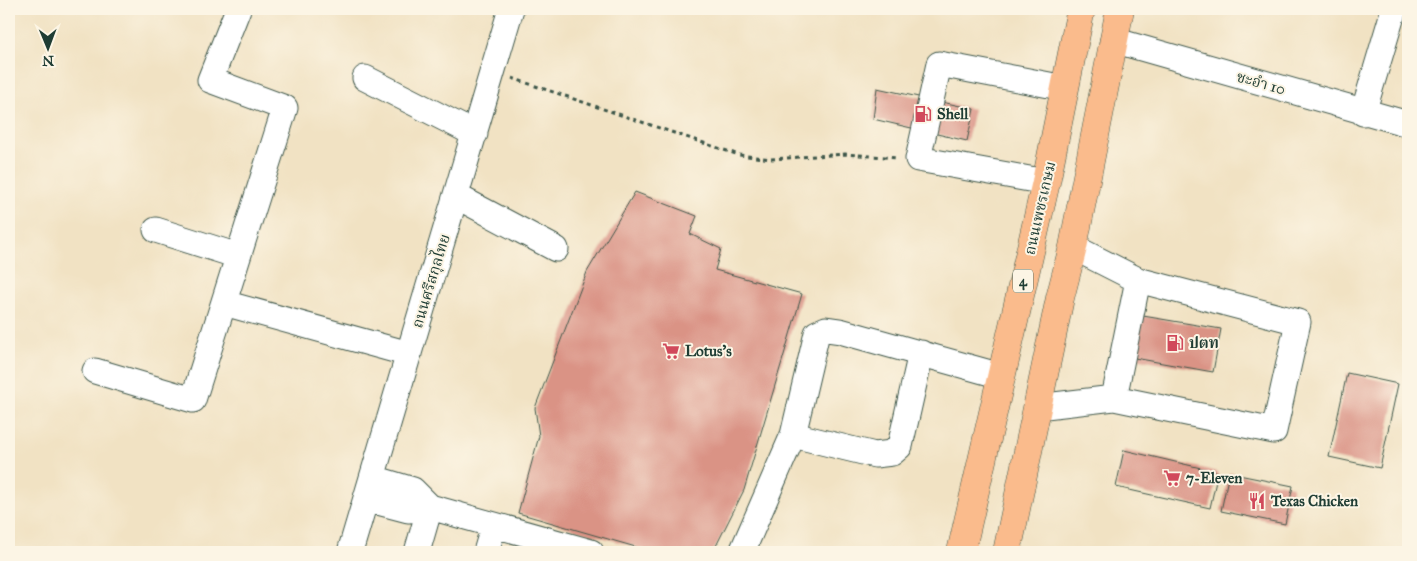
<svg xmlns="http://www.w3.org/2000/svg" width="1417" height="561" font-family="'IM FELL Great Primer','Noto Serif Thai',serif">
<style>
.building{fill:#da9385}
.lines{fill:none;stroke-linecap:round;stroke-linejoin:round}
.minor-casing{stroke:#3e5649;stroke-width:27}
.major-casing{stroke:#3e5649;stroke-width:29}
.path{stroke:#3e5649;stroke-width:3;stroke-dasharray:4 4;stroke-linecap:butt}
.minor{stroke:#fff;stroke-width:25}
.major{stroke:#fabb8c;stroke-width:28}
.labels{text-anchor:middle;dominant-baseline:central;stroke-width:4;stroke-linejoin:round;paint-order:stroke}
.shield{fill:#fcf5e5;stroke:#617469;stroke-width:1}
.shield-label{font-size:14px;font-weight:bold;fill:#1f3d34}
.street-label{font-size:15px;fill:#1f3d34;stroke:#fcf5e5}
.poi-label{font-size:15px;font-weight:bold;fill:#1f3d34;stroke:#fcf5e5;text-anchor:start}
</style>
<rect width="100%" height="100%" fill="#fcf5e5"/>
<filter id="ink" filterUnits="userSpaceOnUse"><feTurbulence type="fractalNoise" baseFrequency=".02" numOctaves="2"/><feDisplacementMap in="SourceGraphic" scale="10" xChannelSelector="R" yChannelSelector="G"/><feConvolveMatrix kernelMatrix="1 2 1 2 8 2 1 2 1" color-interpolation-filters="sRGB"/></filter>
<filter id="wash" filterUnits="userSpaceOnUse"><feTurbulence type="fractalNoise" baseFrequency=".0096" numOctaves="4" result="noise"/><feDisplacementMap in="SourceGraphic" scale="20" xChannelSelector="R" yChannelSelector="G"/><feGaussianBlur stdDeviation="1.12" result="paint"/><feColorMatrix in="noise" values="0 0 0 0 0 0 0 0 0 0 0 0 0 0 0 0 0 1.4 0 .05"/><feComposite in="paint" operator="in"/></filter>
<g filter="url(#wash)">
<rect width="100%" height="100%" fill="#f1e2c3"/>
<g id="blocks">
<path class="building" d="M 877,88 L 974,109 L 967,141 L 873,119 Z
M 635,192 L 697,216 L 690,234 L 721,249 L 715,270 L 802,294 L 744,490 L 713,552 L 653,552 L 518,513 L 539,436 L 535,408 L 587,272 Z
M 1137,315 L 1221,329 L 1213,372 L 1129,357 Z
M 1347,373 L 1398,384 L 1380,468 L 1329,457 Z
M 1124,450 L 1218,472 L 1210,508 L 1116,487 Z
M 1229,473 L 1293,486 L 1285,524 L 1221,511 Z"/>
</g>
</g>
<g filter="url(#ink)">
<use href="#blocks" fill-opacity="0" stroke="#3e5649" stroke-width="1"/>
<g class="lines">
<g class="minor-casing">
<path id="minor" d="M 1113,40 L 1408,124
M 365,78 L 475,134
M 1363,113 L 1394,9
M 1046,182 L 918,159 L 939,64 L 1065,88
M 456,196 L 556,249
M 156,230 L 238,256
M 224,303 L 409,354
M 95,371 L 193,400 L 285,108 L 210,80 L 238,9
M 1114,398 L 1274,431 L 1298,322 L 1138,280
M 1037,407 L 1114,398 L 1138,280 L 1073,247
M 793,435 L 875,455 L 892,453 L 900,446 L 921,353
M 373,478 L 413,490 L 430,507 L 591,552
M 366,499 L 408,510 L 430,507 L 417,552
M 350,552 L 511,9
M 486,552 L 494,525
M 742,552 L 793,435 L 817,333 L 826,329 L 840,331 L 1001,376"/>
</g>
<g class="major-casing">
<path id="major" d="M 961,552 L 1046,182 L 1081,9
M 1007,552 L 1060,298 L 1073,247 L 1120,9"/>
</g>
<path class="path" d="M 512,78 L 739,155 L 771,159 L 845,154 L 898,158"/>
<use href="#minor" class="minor"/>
<use href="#major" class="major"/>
</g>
</g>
<defs>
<g id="fuel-bare" transform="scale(1.35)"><path d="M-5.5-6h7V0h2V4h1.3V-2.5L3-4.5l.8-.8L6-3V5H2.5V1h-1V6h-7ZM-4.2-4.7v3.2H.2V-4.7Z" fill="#d1495b" stroke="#fcf5e5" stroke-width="2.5" paint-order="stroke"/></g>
<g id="supermarket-bare" transform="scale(1.35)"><path d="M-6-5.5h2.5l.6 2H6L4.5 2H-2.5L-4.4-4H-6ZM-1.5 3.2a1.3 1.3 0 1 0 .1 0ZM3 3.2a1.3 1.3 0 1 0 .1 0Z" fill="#d1495b" stroke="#fcf5e5" stroke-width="2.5" paint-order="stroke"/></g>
<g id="restaurant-bare" transform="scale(1.35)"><path d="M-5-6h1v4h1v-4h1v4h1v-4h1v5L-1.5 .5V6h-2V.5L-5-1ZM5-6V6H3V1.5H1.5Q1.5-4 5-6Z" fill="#d1495b" stroke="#fcf5e5" stroke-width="2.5" paint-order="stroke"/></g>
</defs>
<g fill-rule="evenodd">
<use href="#fuel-bare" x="923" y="114"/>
<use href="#fuel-bare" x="1175" y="343"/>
<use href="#supermarket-bare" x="671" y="351"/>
<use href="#supermarket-bare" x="1172" y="478"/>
<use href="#restaurant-bare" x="1257" y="501"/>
</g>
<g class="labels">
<rect class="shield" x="1013" y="269.5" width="20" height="23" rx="4"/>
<g class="shield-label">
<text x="1023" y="281">4</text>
</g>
<g class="street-label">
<text transform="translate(1261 83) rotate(16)">ชะอำ 10</text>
<text transform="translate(1040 208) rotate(-77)">ถนนเพชรเกษม</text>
<text transform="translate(431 281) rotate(-73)">ถนนศรีสกุลไทย</text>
</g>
<g class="poi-label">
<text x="937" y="114">Shell</text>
<text x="1189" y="343">ปตท</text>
<text x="685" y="351">Lotus's</text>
<text x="1186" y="478">7-Eleven</text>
<text x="1271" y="501">Texas Chicken</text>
</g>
</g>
<rect width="1417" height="561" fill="none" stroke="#fcf5e5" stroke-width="30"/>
<g transform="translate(48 48) rotate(179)" stroke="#fcf5e5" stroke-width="4" paint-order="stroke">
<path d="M0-4L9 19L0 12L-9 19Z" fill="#1f3d34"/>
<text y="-8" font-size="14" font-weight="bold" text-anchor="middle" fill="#1f3d34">N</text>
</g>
</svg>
